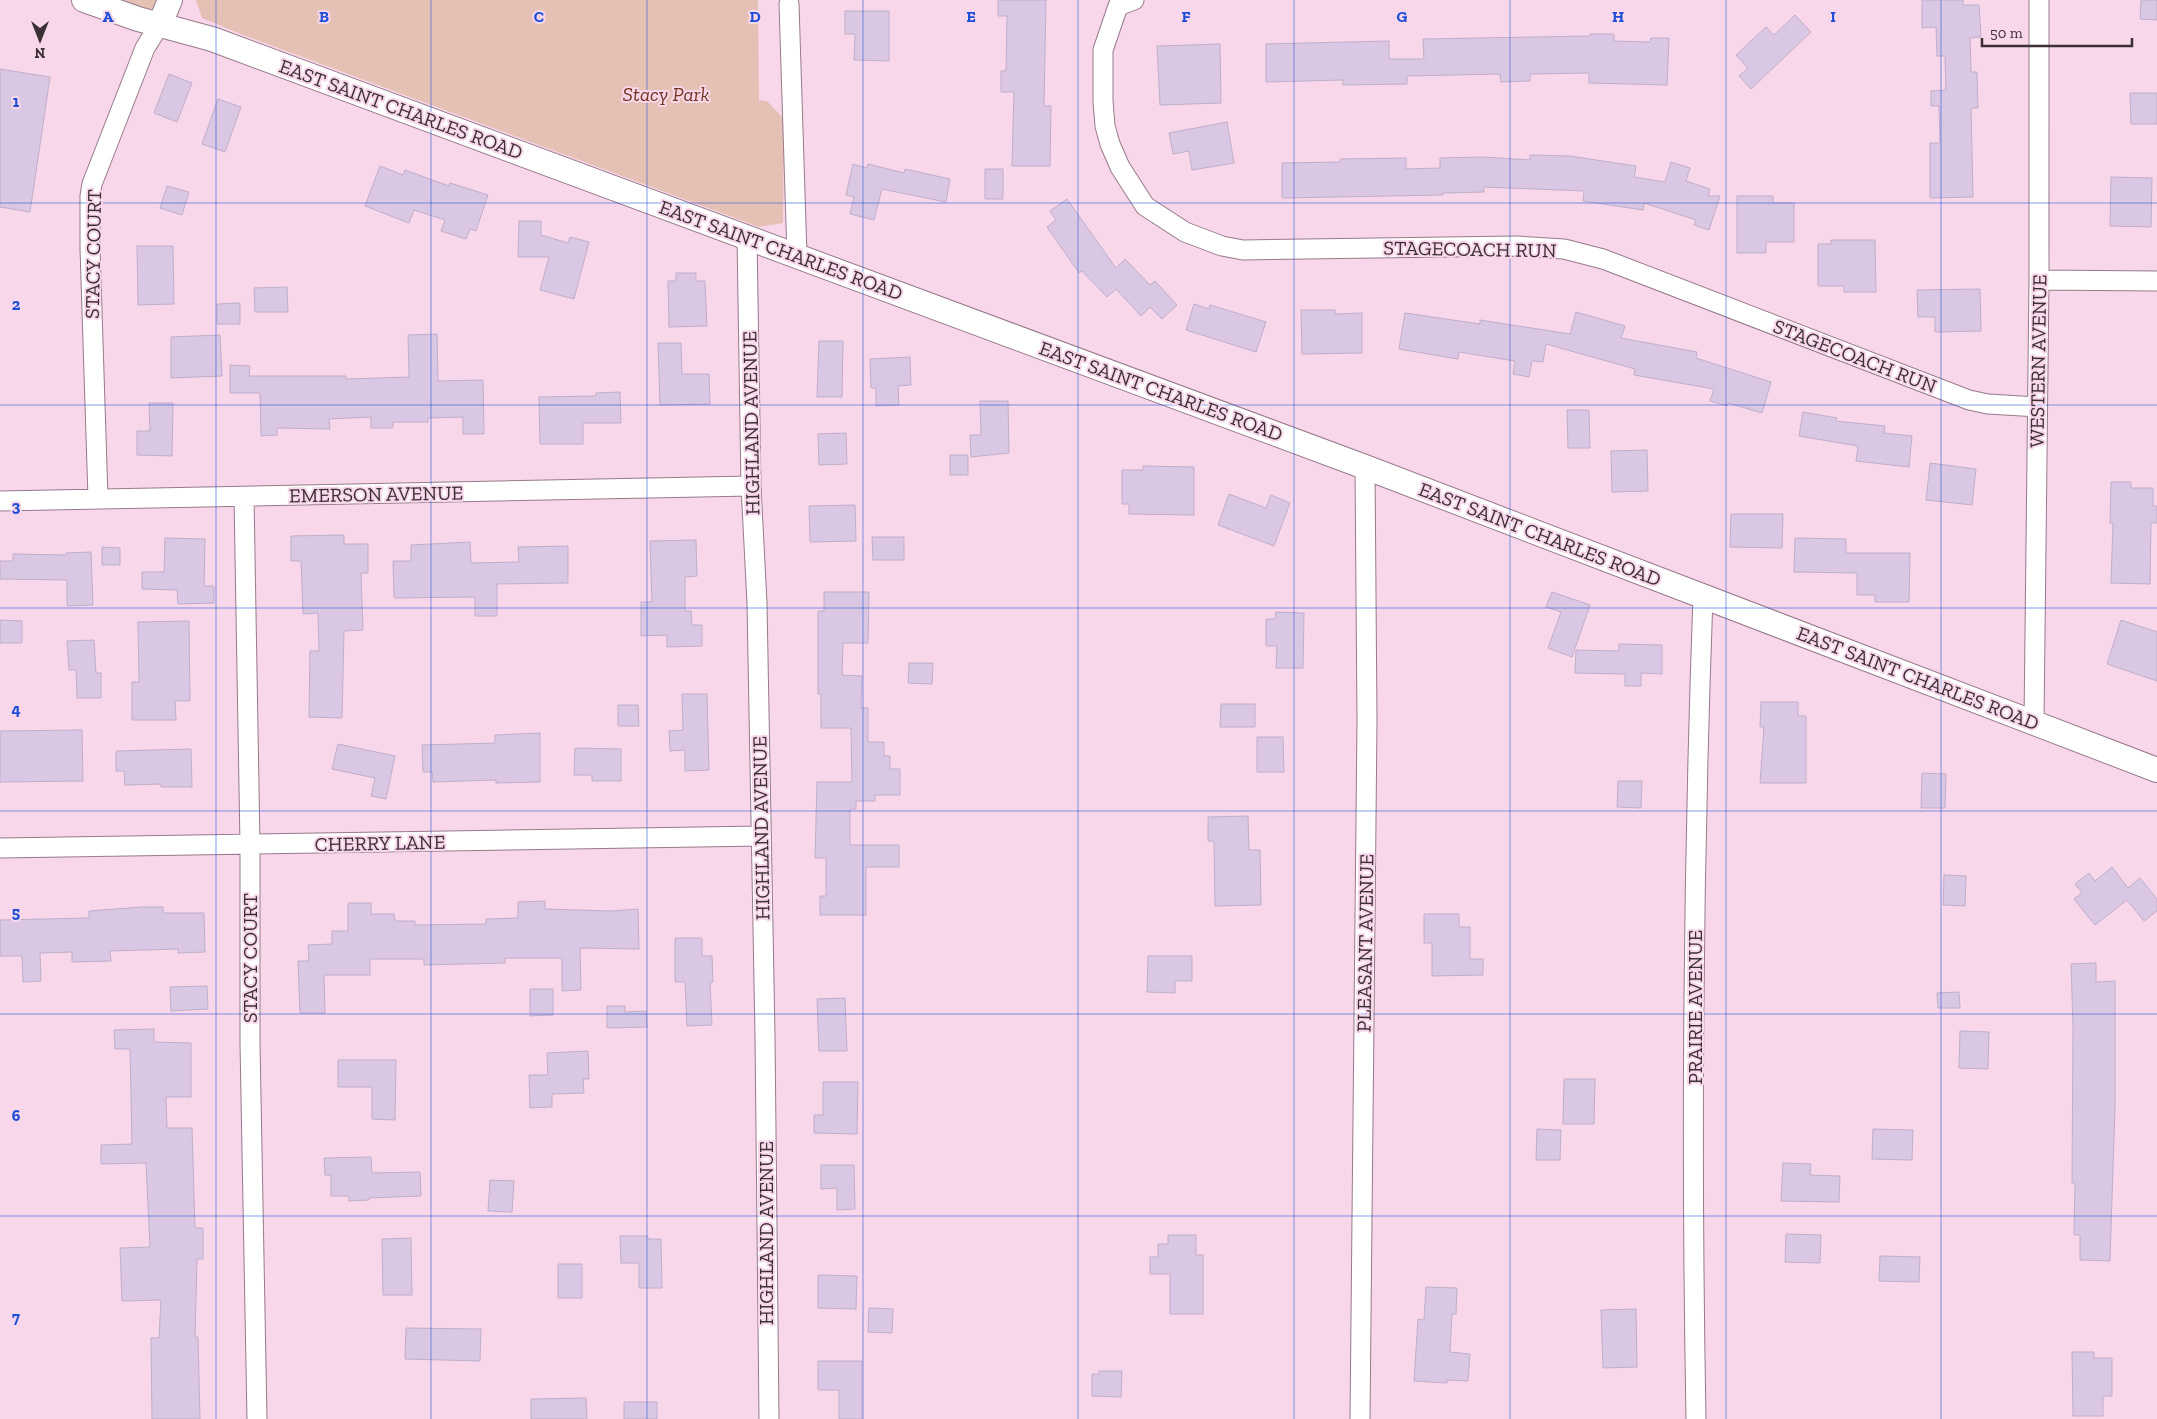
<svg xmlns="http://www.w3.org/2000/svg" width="2157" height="1419" font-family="'Zilla Slab',serif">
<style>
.green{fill:#e5c1b5}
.building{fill:#d9c7e3;stroke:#c0aeca}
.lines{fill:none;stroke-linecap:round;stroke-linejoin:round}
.minor-casing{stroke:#977a8b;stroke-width:21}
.tertiary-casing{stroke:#977a8b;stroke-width:26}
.minor{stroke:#fff;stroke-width:19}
.tertiary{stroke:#fff;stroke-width:24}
.grid{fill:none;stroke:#1d4ed8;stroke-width:1;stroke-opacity:0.55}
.labels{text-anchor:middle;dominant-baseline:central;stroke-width:4;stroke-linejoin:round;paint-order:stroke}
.park-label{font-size:20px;font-style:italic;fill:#73351f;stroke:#f8d7ea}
.street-label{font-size:20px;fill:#3c3037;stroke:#f8d7ea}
.grid-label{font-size:16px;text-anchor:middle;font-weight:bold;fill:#1d4ed8;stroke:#f8d7ea;stroke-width:4;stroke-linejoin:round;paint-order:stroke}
</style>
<rect width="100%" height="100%" fill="#f8d7ea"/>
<path class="green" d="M 114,0 L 161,0 L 156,11 L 151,13 Z
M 196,0 L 758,0 L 759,100 L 767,101 L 784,119 L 783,223 L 759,227 L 243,35 L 202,18 Z"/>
<path class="building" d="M 998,0 L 1046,0 L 1044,106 L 1051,106 L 1050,166 L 1012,166 L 1014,92 L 1001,92 L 1001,71 L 1006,71 L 1007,16 L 998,16 Z
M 1922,0 L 1963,0 L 1963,5 L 1979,5 L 1981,37 L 1970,38 L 1971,72 L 1977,72 L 1978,108 L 1971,108 L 1973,197 L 1930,198 L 1930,143 L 1940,143 L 1939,106 L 1931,106 L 1931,91 L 1946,90 L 1945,56 L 1937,56 L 1936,27 L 1922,28 Z
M 2141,0 L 2157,0 L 2157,20 L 2140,19 Z
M 845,11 L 889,11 L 889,61 L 854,60 L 855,34 L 845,34 Z
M 1795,15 L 1811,32 L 1751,89 L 1739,76 L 1748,68 L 1736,55 L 1766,27 L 1774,35 Z
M 1590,34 L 1614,34 L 1614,41 L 1650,42 L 1651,38 L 1669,38 L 1667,85 L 1589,83 L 1589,73 L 1530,74 L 1530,81 L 1501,82 L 1500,74 L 1407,76 L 1407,84 L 1343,85 L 1343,80 L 1266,82 L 1266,44 L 1389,41 L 1389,59 L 1424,59 L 1423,39 L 1590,36 Z
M 1220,44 L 1221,103 L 1160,105 L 1157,46 Z
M 0,69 L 50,77 L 30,212 L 0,207 Z
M 169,74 L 192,83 L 177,122 L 154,113 Z
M 2130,93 L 2157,93 L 2157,124 L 2131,124 Z
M 218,99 L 241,107 L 225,152 L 202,144 Z
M 1227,122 L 1234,163 L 1192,170 L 1189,151 L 1173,154 L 1169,133 Z
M 1530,155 L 1570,156 L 1636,166 L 1634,177 L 1665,182 L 1671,162 L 1690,168 L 1686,181 L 1710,189 L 1708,196 L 1720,196 L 1709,230 L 1694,225 L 1696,220 L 1644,203 L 1643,210 L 1583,201 L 1584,191 L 1484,187 L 1484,192 L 1443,193 L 1443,195 L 1282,198 L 1282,163 L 1340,162 L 1340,159 L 1406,158 L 1406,169 L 1440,168 L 1440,158 L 1483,157 L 1530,160 Z
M 853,164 L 867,168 L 868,164 L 904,173 L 905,169 L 950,179 L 946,202 L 882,189 L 874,220 L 850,214 L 854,197 L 846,195 Z
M 380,166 L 403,175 L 405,170 L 449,186 L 450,183 L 488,195 L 476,231 L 470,229 L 466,239 L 441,231 L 445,220 L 414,210 L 409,223 L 365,206 Z
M 985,169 L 1003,169 L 1003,199 L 985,199 Z
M 2111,177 L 2152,178 L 2151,227 L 2110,226 Z
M 167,186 L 189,192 L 182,215 L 160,208 Z
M 1737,196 L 1773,196 L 1773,203 L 1794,203 L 1794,242 L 1766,242 L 1766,253 L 1737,253 Z
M 1067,199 L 1116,268 L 1125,259 L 1150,285 L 1155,281 L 1177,305 L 1162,319 L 1150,307 L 1141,316 L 1116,289 L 1107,297 L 1082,271 L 1079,273 L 1047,227 L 1056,220 L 1050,211 Z
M 519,221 L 541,221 L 541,235 L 568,243 L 570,237 L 589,242 L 574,299 L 540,290 L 549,257 L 518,257 Z
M 1831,240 L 1875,240 L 1876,292 L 1844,292 L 1844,286 L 1818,286 L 1818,244 L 1831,244 Z
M 137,246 L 173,246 L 174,304 L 138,305 Z
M 676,273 L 696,273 L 696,281 L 705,281 L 707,326 L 669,327 L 668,281 L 676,281 Z
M 287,287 L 288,312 L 255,312 L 254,288 Z
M 1980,289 L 1981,331 L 1935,332 L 1935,317 L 1918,317 L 1917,290 Z
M 240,303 L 240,324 L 217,324 L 217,304 Z
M 1194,304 L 1209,309 L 1210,305 L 1266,322 L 1256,352 L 1186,330 Z
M 1301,310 L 1335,310 L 1335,314 L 1362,313 L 1362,353 L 1302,354 Z
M 1576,312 L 1625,326 L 1621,338 L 1697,352 L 1696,358 L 1771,382 L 1762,413 L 1728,403 L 1727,406 L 1710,401 L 1714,389 L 1634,375 L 1635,369 L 1546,344 L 1543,362 L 1532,361 L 1529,377 L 1513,374 L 1515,361 L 1459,352 L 1458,359 L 1399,349 L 1405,313 L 1480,324 L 1480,320 L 1570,334 Z
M 437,334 L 438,381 L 483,380 L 484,434 L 463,434 L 463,417 L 428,418 L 428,422 L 393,422 L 393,428 L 371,428 L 371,417 L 329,419 L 330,429 L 277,428 L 277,435 L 261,436 L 260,393 L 230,393 L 230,365 L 250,366 L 249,376 L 346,376 L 346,379 L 409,377 L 408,335 Z
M 220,335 L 222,376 L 171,378 L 171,337 Z
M 819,341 L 843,341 L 842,397 L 817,397 Z
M 658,343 L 681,343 L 682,374 L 709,374 L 710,404 L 660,405 Z
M 910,357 L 911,385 L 898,386 L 899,405 L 876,406 L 876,388 L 871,388 L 870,359 Z
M 620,392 L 621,423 L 583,423 L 583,444 L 540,444 L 539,397 L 596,396 L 596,393 Z
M 980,401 L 1008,401 L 1009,453 L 971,457 L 970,435 L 981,435 Z
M 149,403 L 173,403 L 172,456 L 137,455 L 137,431 L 150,431 Z
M 1567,410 L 1589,410 L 1590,448 L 1568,448 Z
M 1803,412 L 1837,418 L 1836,421 L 1885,426 L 1884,433 L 1912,436 L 1909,467 L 1856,461 L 1858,446 L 1799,436 Z
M 846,433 L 847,464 L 819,465 L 818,434 Z
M 1647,450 L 1648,491 L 1612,492 L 1611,451 Z
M 950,455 L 968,455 L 968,475 L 950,475 Z
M 1930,463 L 1976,469 L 1972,505 L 1926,500 Z
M 1143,466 L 1194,467 L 1194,515 L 1129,514 L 1129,504 L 1122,504 L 1122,470 L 1143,470 Z
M 2111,482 L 2131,482 L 2131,488 L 2153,488 L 2153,506 L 2157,506 L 2157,523 L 2151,523 L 2150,584 L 2111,583 L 2113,523 L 2110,523 Z
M 1229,494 L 1266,508 L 1271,495 L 1290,503 L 1274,546 L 1218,525 Z
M 855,505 L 856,541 L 810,542 L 809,506 Z
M 1731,514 L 1783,514 L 1782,548 L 1730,547 Z
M 344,535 L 344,544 L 368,544 L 368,573 L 361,573 L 363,630 L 344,631 L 342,718 L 309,717 L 310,651 L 319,651 L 318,613 L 303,614 L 301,561 L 291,561 L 291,536 Z
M 872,537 L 904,537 L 904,560 L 873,560 Z
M 165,538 L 205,539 L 204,586 L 214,586 L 214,603 L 178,604 L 177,590 L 142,589 L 142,572 L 164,572 Z
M 1795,538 L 1846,539 L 1846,553 L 1910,553 L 1909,602 L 1875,602 L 1875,595 L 1857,595 L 1857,573 L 1794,572 Z
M 696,540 L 697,576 L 685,577 L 685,611 L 691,611 L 692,625 L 702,625 L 702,646 L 667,647 L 667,635 L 641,636 L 641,602 L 652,602 L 650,541 Z
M 470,542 L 471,563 L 519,562 L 518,547 L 568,546 L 568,583 L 497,584 L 497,616 L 475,616 L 475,597 L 394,598 L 393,561 L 411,561 L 411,545 Z
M 102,547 L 120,548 L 120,565 L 102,565 Z
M 91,552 L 93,605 L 67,606 L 67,580 L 0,579 L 0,561 L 13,561 L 13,554 L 66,555 L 66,553 Z
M 824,592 L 869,592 L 868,643 L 843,643 L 842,675 L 862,676 L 861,708 L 868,708 L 868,742 L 884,742 L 884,756 L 890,756 L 890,769 L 900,769 L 900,795 L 875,795 L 875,801 L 856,801 L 856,809 L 850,809 L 850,845 L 899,845 L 899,867 L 866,867 L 866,915 L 820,915 L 820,896 L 826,896 L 826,858 L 815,858 L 817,782 L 852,782 L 851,728 L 821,728 L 821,694 L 818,694 L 818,611 L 824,611 Z
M 1552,592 L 1590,605 L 1572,657 L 1548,648 L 1561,612 L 1546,607 Z
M 1276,612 L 1304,613 L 1303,668 L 1276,668 L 1277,646 L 1266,646 L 1266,619 L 1275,619 Z
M 0,620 L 22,621 L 22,643 L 0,643 Z
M 2121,620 L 2157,632 L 2157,681 L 2107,664 Z
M 189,621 L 190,701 L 175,701 L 176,720 L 132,720 L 132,682 L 139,682 L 138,622 Z
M 94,640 L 96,673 L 101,673 L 101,698 L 77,698 L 76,670 L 69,670 L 67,641 Z
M 1619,644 L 1662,645 L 1662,674 L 1641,673 L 1641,686 L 1625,686 L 1625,674 L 1575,673 L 1576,650 L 1619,651 Z
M 909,663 L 933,663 L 932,684 L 908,683 Z
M 682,694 L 707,694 L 709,770 L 685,771 L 685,750 L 670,751 L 669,731 L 683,730 Z
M 1761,702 L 1798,702 L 1798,716 L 1806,716 L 1806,783 L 1760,783 L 1764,727 L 1760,727 Z
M 1221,704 L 1255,704 L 1255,727 L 1220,727 Z
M 618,705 L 638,705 L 639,726 L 618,726 Z
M 82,730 L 83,781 L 0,782 L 0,731 Z
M 540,733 L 540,782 L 496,783 L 496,780 L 433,782 L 432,772 L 423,772 L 422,745 L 495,743 L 495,735 Z
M 1257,737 L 1283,737 L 1284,772 L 1257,772 Z
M 338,744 L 395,756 L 386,799 L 371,796 L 375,778 L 332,769 Z
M 575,748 L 621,749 L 621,781 L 592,781 L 592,775 L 574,775 Z
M 191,749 L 192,787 L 161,787 L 161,784 L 125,785 L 124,771 L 116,771 L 116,751 Z
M 1922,773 L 1946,774 L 1945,808 L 1921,808 Z
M 1618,781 L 1642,781 L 1641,808 L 1617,807 Z
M 1248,816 L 1249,850 L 1260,850 L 1261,905 L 1215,906 L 1214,841 L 1208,841 L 1208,817 Z
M 2112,867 L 2128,888 L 2140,878 L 2157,899 L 2157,911 L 2144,921 L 2127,900 L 2095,925 L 2074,899 L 2082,893 L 2075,884 L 2089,873 L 2095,881 Z
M 1944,875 L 1966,876 L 1965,906 L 1943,905 Z
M 545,901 L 545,909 L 612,911 L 638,909 L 639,949 L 580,948 L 581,990 L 562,991 L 562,958 L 505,958 L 505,963 L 424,965 L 424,959 L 370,959 L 370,975 L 324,975 L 325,1013 L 300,1013 L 298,961 L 309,961 L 308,945 L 332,944 L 332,931 L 348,931 L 348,903 L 371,903 L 371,914 L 394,914 L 395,921 L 415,921 L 415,925 L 486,924 L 486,919 L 518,918 L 518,902 Z
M 143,907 L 163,907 L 163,913 L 204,913 L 205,952 L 178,953 L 178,949 L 110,951 L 111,961 L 72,962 L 72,952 L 40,953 L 41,981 L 23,982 L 22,956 L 0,956 L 0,920 L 89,918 L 89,911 Z
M 1424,914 L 1459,914 L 1459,927 L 1470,927 L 1470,959 L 1483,959 L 1483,975 L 1432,976 L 1432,943 L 1424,943 Z
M 675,938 L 702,938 L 702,956 L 712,956 L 713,982 L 710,982 L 712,1025 L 687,1026 L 685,982 L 675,982 Z
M 1148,956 L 1192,956 L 1192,981 L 1175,981 L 1175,993 L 1147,992 Z
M 2096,963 L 2096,982 L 2115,981 L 2115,1105 L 2110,1261 L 2080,1260 L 2080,1235 L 2074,1235 L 2075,1183 L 2072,1183 L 2073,1026 L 2071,964 Z
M 207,986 L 208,1009 L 171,1011 L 170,987 Z
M 530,989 L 553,989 L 553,1015 L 530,1016 Z
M 1959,992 L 1960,1008 L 1938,1008 L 1937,993 Z
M 845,998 L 847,1051 L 819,1051 L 817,999 Z
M 607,1006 L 625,1006 L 625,1012 L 646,1011 L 647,1027 L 607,1028 Z
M 154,1029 L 154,1042 L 191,1043 L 191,1097 L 166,1097 L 167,1128 L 192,1128 L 195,1228 L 203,1228 L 203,1259 L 197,1259 L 195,1337 L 198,1337 L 200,1419 L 152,1419 L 151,1338 L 159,1338 L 161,1300 L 122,1301 L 120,1248 L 150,1247 L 146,1163 L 101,1164 L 101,1145 L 132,1144 L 130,1049 L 115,1049 L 114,1030 Z
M 1960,1031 L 1989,1032 L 1988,1069 L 1959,1068 Z
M 588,1051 L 589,1079 L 583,1079 L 584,1093 L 552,1094 L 552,1107 L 530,1108 L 529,1075 L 548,1075 L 547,1053 Z
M 338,1060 L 396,1060 L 395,1120 L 372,1119 L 372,1087 L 338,1087 Z
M 1564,1079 L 1595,1079 L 1594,1124 L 1563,1124 Z
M 823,1082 L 858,1082 L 857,1134 L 814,1133 L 814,1115 L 823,1115 Z
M 1537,1129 L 1561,1130 L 1560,1160 L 1536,1160 Z
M 1873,1129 L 1913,1130 L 1912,1160 L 1872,1159 Z
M 371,1157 L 372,1173 L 420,1172 L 421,1196 L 369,1198 L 369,1200 L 349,1201 L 349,1196 L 331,1196 L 331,1175 L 325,1175 L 324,1158 Z
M 1783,1163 L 1811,1164 L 1810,1175 L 1840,1176 L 1839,1202 L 1781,1201 Z
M 821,1165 L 854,1165 L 855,1209 L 837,1210 L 837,1188 L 821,1189 Z
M 490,1180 L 514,1181 L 512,1212 L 488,1211 Z
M 1786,1234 L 1821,1235 L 1820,1263 L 1785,1262 Z
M 1168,1235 L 1196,1235 L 1196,1255 L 1203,1255 L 1203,1314 L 1170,1314 L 1170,1274 L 1150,1274 L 1150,1257 L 1158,1257 L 1158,1244 L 1168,1244 Z
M 620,1236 L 648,1236 L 648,1239 L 661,1239 L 662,1288 L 639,1288 L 639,1263 L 621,1263 Z
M 411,1238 L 412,1295 L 383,1295 L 382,1239 Z
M 1880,1256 L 1920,1257 L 1919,1282 L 1879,1281 Z
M 558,1264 L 582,1264 L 582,1298 L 558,1298 Z
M 818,1275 L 857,1276 L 856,1309 L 818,1308 Z
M 1426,1287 L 1457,1288 L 1456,1314 L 1452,1314 L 1450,1352 L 1470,1354 L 1468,1381 L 1447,1380 L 1447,1383 L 1414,1381 L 1418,1319 L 1424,1320 Z
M 869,1308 L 893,1309 L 892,1333 L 868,1332 Z
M 1636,1309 L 1637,1367 L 1603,1368 L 1601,1310 Z
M 406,1328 L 481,1329 L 480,1361 L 405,1359 Z
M 2072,1352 L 2094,1352 L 2094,1358 L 2112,1358 L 2112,1396 L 2103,1396 L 2103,1416 L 2073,1416 Z
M 818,1361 L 862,1361 L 862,1419 L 839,1419 L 839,1390 L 818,1390 Z
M 1099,1371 L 1122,1371 L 1121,1397 L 1092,1396 L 1092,1374 L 1099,1374 Z
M 586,1398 L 587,1419 L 531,1419 L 531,1399 Z
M 624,1402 L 657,1402 L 657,1419 L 624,1419 Z"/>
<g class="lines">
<g class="minor-casing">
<path id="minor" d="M 1134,0 L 1118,6 L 1103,50 L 1103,101 L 1105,126 L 1110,144 L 1120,167 L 1145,206 L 1185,232 L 1222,246 L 1243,250 L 1516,246 L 1564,249 L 1603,259 L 1969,400 L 1988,404 L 2037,407
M 789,4 L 797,256
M 747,237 L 751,486 L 757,603 L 765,1036 L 769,1419
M 2039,280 L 2157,281
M 244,497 L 250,845 L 250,1043 L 257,1419
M 98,498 L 90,248 L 90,196 L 92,184 L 145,48 L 160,24
M 0,501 L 751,486
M 2034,723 L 2039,280 L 2039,0
M 0,848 L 761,836
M 1360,1419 L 1367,720 L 1365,467
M 1696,1419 C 1691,1145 1693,870 1703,596"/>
</g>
<g class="tertiary-casing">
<path id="tertiary" d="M 84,0 L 138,19 L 212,39 L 1365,467 L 2157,770
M 160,24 L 170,0"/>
</g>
<use href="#minor" class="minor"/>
<use href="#tertiary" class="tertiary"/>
</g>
<path class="grid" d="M 216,0 L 216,1419M 431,0 L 431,1419M 647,0 L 647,1419M 863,0 L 863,1419M 1078,0 L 1078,1419M 1294,0 L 1294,1419M 1510,0 L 1510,1419M 1726,0 L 1726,1419M 1941,0 L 1941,1419M 0,203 L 2157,203M 0,405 L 2157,405M 0,608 L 2157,608M 0,811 L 2157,811M 0,1014 L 2157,1014M 0,1216 L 2157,1216"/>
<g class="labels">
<g class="park-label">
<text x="666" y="94">Stacy Park</text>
</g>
<g class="street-label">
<text transform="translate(401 109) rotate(20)">EAST SAINT CHARLES ROAD</text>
<text transform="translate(1470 249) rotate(1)">STAGECOACH RUN</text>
<text transform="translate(781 250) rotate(20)">EAST SAINT CHARLES ROAD</text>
<text transform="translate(93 254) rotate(-89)">STACY COURT</text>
<text transform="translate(1855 356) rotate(21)">STAGECOACH RUN</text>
<text transform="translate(2038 361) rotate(-89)">WESTERN AVENUE</text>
<text transform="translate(1161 391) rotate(20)">EAST SAINT CHARLES ROAD</text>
<text transform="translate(751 423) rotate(-91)">HIGHLAND AVENUE</text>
<text transform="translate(376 494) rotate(-1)">EMERSON AVENUE</text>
<text transform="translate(1540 534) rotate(21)">EAST SAINT CHARLES ROAD</text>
<text transform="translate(1918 678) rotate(21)">EAST SAINT CHARLES ROAD</text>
<text transform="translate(761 828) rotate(-91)">HIGHLAND AVENUE</text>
<text transform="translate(380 843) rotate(-1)">CHERRY LANE</text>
<text transform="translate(1365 943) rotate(-89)">PLEASANT AVENUE</text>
<text transform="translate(250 958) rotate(-90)">STACY COURT</text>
<text transform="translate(1695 1007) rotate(-90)">PRAIRIE AVENUE</text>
<text transform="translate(766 1233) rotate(-90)">HIGHLAND AVENUE</text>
</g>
</g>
<g class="grid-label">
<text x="108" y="22">A</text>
<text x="324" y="22">B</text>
<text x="539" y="22">C</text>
<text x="755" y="22">D</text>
<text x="971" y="22">E</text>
<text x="1186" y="22">F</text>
<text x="1402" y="22">G</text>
<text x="1618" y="22">H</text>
<text x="1833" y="22">I</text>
<text x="16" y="107">1</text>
<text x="16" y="310">2</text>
<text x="16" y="512">3</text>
<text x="16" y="715">4</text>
<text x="16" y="918">5</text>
<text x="16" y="1121">6</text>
<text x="16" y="1323">7</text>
</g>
<g transform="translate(40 40) rotate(180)" stroke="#f8d7ea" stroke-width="4" paint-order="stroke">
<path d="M0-4L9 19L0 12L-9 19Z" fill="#3c3037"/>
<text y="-8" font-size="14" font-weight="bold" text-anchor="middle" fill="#3c3037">N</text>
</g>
<path d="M1982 38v8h150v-8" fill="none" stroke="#3c3037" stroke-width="2.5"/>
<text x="1990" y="38" font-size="15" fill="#3c3037" stroke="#f8d7ea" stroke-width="4" paint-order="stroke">50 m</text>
</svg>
